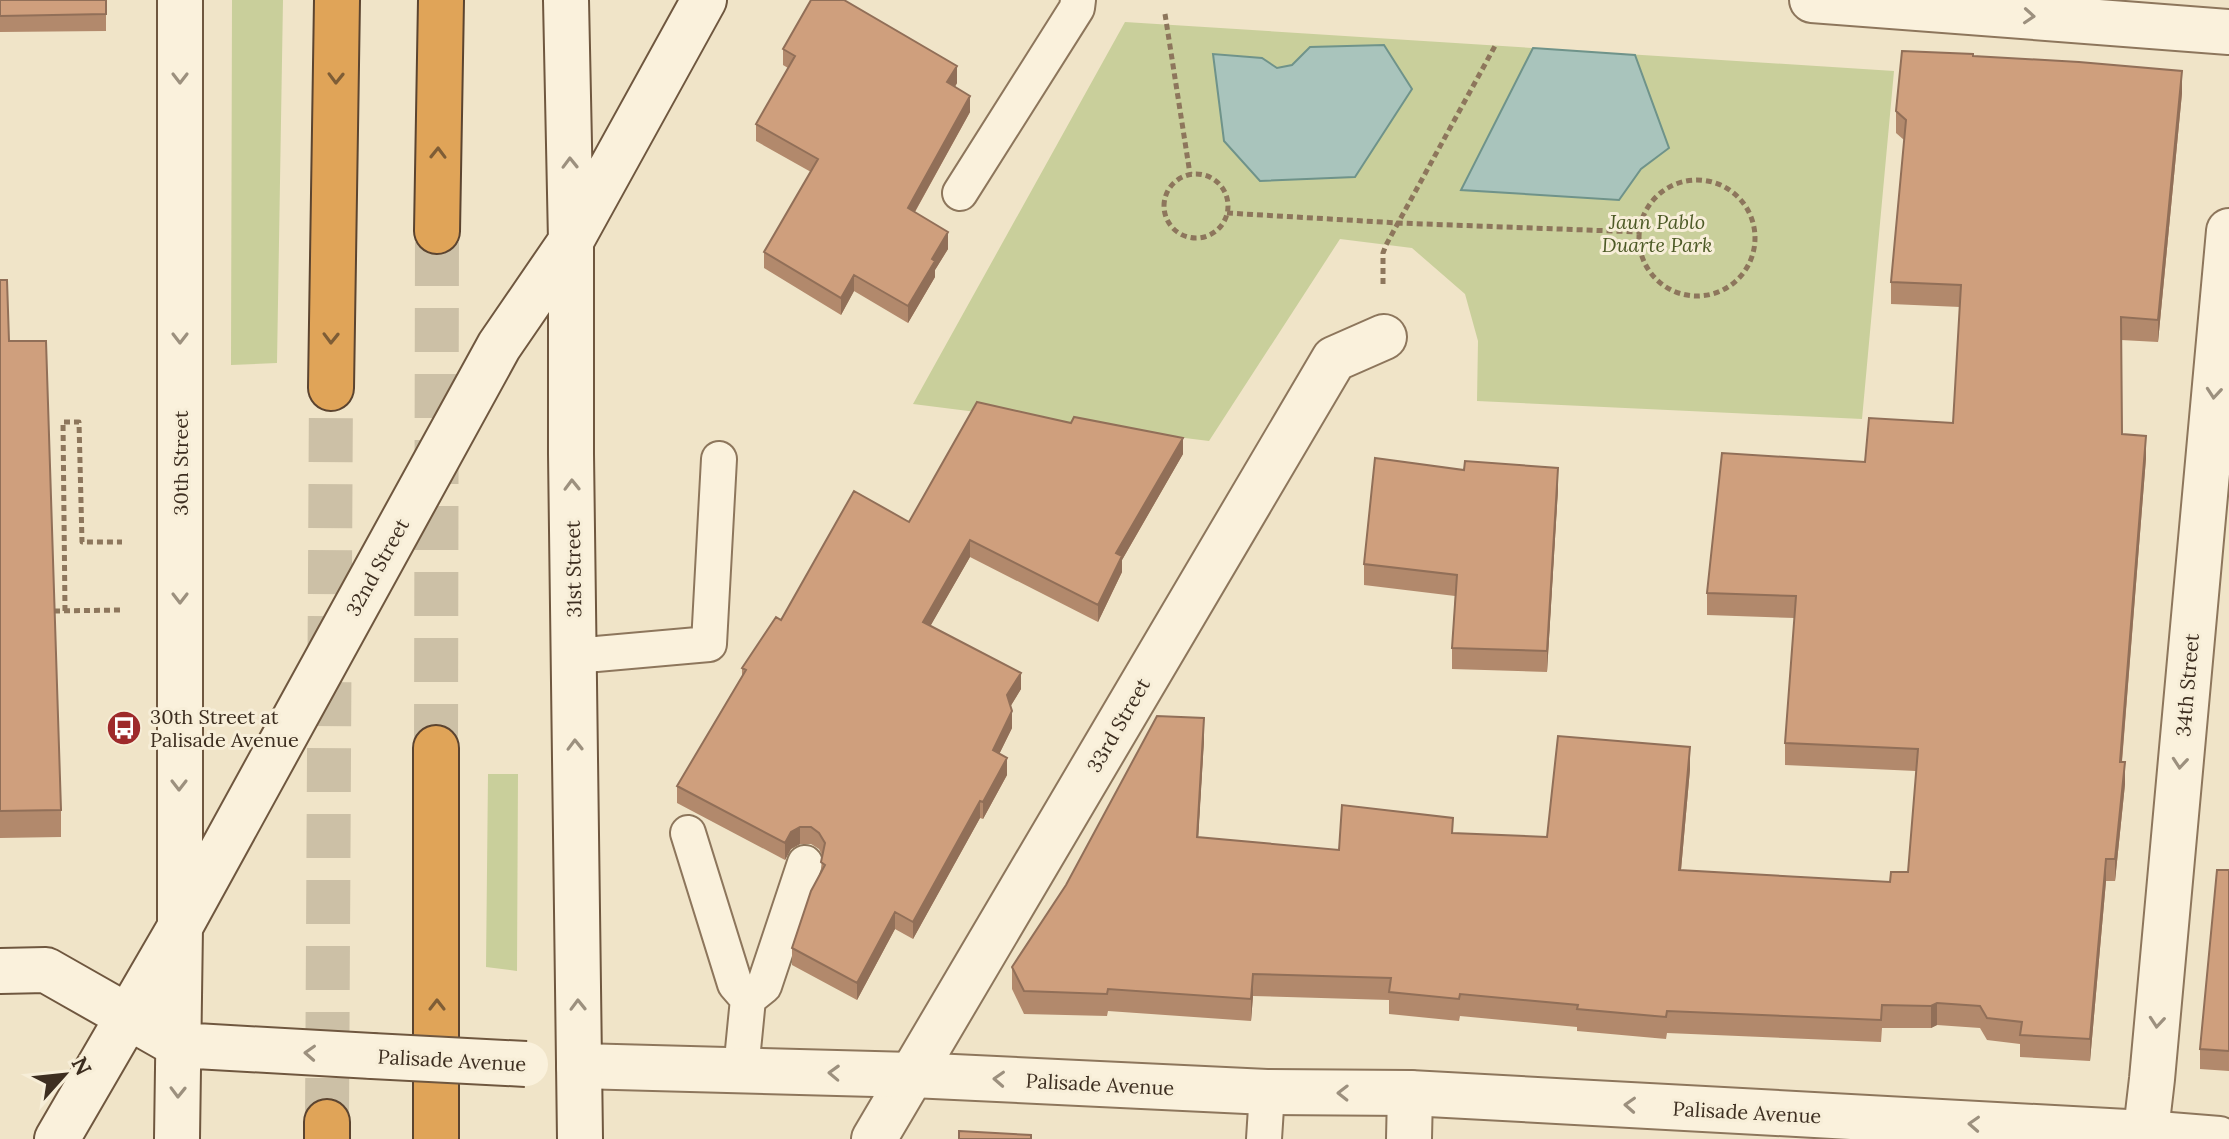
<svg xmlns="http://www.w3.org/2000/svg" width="2229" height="1139" font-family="Lora,serif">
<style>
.green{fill:#c9cf9b}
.water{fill:#a9c4bc;stroke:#6f938a;stroke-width:2}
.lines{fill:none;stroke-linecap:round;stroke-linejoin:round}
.motorway-tunnel{stroke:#ccc0a6;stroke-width:44;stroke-dasharray:44 22;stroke-linecap:butt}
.service-casing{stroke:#8d765c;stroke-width:38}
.minor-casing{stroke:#8d765c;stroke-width:48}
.tertiary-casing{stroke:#8d765c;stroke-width:48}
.secondary-casing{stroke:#6f573f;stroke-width:48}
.motorway-casing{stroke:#5b4430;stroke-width:48}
.path{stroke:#8d765c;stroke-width:5;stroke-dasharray:6 4;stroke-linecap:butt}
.service{stroke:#faf1dc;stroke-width:34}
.minor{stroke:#faf1dc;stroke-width:44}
.tertiary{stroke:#faf1dc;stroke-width:44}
.secondary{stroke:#faf1dc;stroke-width:44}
.motorway{stroke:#e0a458;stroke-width:44}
.secondary-bridge-casing{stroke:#6f573f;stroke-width:48;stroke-linecap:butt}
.secondary-bridge{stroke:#faf1dc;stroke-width:44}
.wall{fill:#b2896c}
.shaded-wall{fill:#916f58}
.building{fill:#cf9f7d;stroke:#916f58;stroke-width:2}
.oneway{stroke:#9c907e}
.oneway2{stroke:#7e5d36}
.labels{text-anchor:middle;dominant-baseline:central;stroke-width:6;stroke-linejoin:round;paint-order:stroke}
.park-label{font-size:20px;font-style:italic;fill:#4d5a26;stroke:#f7eed8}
.street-label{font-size:20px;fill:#3d2e20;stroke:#f7eed8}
.poi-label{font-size:20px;fill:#3d2e20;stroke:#f7eed8;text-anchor:start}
</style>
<rect width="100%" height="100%" fill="#f0e4c8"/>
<path class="green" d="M 232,0 L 283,0 L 277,363 L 231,365 Z
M 1125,22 L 1894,71 L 1862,419 L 1477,401 L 1478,341 L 1465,294 L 1412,248 L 1340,239 L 1209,441 L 913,404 Z
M 488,774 L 518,774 L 517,971 L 486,967 Z"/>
<path class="water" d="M 1384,45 L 1412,89 L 1355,177 L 1260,181 L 1224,141 L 1213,54 L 1262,58 L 1277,68 L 1292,65 L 1310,47 Z
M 1533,48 L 1635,55 L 1669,148 L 1641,169 L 1619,200 L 1461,190 Z"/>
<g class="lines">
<path class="motorway-tunnel" d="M 436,748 L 437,231
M 327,1122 L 331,388"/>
<g class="service-casing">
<path id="service" d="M 960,193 L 1077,8 L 1078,0
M 574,656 L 709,644 L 719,459
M 688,833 L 735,984 L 748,999
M 741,1070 L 748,999 L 764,986 L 805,863
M 1264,1139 L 1267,1092"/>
</g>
<g class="minor-casing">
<path id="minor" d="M 1812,0 L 2229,32
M 874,1139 L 1334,359 L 1384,337
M 1409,1139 L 1410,1093
M 2145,1139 L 2152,1079 L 2229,231"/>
</g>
<g class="tertiary-casing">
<path id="tertiary" d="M 579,1066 L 912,1075 L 1267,1092 L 1410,1093 L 2145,1133 L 2219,1139"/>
</g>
<g class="secondary-casing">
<path id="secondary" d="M 566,0 L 571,241 L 571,454 L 580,1139
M 0,971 L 46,970 L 178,1045 L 372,1056
M 57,1139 L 180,927 L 499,346 L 571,241 L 704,0
M 177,1139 L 180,927 L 180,0"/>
</g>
<g class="motorway-casing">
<path id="motorway" d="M 437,231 L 441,0
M 331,388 L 337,0
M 327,1139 L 327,1122
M 436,1139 L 436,748"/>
</g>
<path class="path" d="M 1165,14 L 1190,174
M1164 206a32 32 0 1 1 64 0a32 32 0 1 1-64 0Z
M1639 238a58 58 0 1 1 116 0a58 58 0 1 1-116 0Z
M 1227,213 L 1398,223 L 1640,232
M 1383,284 L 1383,253 L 1386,245 L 1495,46
M 54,611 L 122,610
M 65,611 L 63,422 L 79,422 L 82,542 L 122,542"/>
<use href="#service" class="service"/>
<use href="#minor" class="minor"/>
<use href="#tertiary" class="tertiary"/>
<use href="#secondary" class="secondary"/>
<use href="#motorway" class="motorway"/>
<g class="secondary-bridge-casing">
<path id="secondary-bridge" d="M 372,1056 L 526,1064"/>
</g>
<use href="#secondary-bridge" class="secondary-bridge"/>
</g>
<path class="wall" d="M 0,0 L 106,0 L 106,31 L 0,32 Z
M 783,49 L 957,83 L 955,87 L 970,112 L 915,212 L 948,249 L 935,270 L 935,277 L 908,323 L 854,291 L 841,315 L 764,268 L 764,252 L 811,172 L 756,141 L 756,124 L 788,68 L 783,65 Z
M 1973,56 L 2182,93 L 2158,342 L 2121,340 L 2122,434 L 2146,458 L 2122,762 L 2125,784 L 2115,881 L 2106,881 L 2090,1061 L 2020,1057 L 2020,1044 L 1987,1040 L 1980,1028 L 1937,1025 L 1931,1028 L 1882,1028 L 1881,1042 L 1667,1033 L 1666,1039 L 1577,1031 L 1577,1027 L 1460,1016 L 1459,1021 L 1389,1014 L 1389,1000 L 1253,996 L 1251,1021 L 1108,1011 L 1107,1016 L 1024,1014 L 1012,989 L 1012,967 L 1204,740 L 1198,837 L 1339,850 L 1453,833 L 1547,837 L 1690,769 L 1681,870 L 1890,882 L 1908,872 L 1916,771 L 1785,765 L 1785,743 L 1795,618 L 1707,615 L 1707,593 L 1865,462 L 1953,423 L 1960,307 L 1891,304 L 1891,282 L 1904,140 L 1896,133 L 1896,111 Z
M 0,280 L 9,341 L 61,810 L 61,837 L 0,838 Z
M 1071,423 L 1183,454 L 1122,560 L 1122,572 L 1098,622 L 970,557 L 930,626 L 1021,689 L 1010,707 L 1012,728 L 999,754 L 1007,775 L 983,819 L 980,818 L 913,939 L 895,929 L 857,1000 L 792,965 L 792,948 L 821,873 L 822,855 L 819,849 L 811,844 L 800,844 L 791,849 L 785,860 L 677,803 L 677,786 L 742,676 L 742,668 L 781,620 L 909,522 Z
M 1558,489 L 1547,672 L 1452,669 L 1452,648 L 1455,596 L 1364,585 L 1364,564 Z
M 2229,870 L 2229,1071 L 2200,1069 L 2200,1049 Z"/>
<path class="shaded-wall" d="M 957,66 L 957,83 L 947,99 L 947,82 Z
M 2182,71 L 2182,93 L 2158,342 L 2158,320 Z
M 970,96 L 970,112 L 908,224 L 908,208 Z
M 948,232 L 948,249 L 935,270 L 935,277 L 908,323 L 908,306 L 932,259 Z
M 854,275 L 854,291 L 841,315 L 841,298 Z
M 2146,436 L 2146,458 L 2120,784 L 2120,762 Z
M 1183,438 L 1183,454 L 1122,560 L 1122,572 L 1098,622 L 1098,605 L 1116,553 Z
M 1558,468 L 1558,489 L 1547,672 L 1547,651 Z
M 970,540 L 970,557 L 923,639 L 923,622 Z
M 1021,673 L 1021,689 L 1007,712 L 1007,695 Z
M 1012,711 L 1012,728 L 993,767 L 993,750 Z
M 1204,718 L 1204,740 L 1197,859 L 1197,837 Z
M 1690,747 L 1690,769 L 1679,892 L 1679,870 Z
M 1007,758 L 1007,775 L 983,819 L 983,802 Z
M 2125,762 L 2125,784 L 2115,881 L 2115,859 Z
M 980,801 L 980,818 L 913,939 L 913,922 Z
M 800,827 L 800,844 L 791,849 L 785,860 L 785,843 L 791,832 Z
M 2106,859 L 2106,881 L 2090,1061 L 2090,1039 Z
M 895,912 L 895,929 L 857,1000 L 857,983 Z
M 1253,974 L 1253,996 L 1251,1021 L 1251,999 Z
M 1937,1003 L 1937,1025 L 1931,1028 L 1931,1006 Z"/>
<path class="building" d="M 0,0 L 106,0 L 106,14 L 0,16 Z
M 811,0 L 844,0 L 957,66 L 947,82 L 970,96 L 908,208 L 948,232 L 932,259 L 935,261 L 908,306 L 854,275 L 841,298 L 764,252 L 818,159 L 756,124 L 795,56 L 783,49 Z
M 1902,51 L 1973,54 L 1973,56 L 2079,62 L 2182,71 L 2158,320 L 2121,317 L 2122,434 L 2146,436 L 2120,762 L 2125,762 L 2115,859 L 2106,859 L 2090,1039 L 2020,1035 L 2022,1022 L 1987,1018 L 1980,1006 L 1937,1003 L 1931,1006 L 1882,1005 L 1881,1020 L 1667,1011 L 1666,1017 L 1577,1009 L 1578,1005 L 1460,994 L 1459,999 L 1389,992 L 1391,978 L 1253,974 L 1251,999 L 1108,989 L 1107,994 L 1024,991 L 1012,967 L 1066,885 L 1157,716 L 1204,718 L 1197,837 L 1339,850 L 1342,805 L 1453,818 L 1452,833 L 1547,837 L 1558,736 L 1690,747 L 1679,870 L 1890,882 L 1891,872 L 1908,872 L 1918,749 L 1785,743 L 1796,596 L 1707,593 L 1722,453 L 1865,462 L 1869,418 L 1953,423 L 1961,285 L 1891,282 L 1906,120 L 1896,111 Z
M 0,280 L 7,280 L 9,341 L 46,341 L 61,810 L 0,811 Z
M 977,402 L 1071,423 L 1074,417 L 1183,438 L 1116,553 L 1122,556 L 1098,605 L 970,540 L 923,622 L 1021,673 L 1007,695 L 1012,711 L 993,750 L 1007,758 L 983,802 L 980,801 L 913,922 L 895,912 L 857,983 L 792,948 L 811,891 L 825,865 L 821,862 L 825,843 L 819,833 L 811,827 L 800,827 L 791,832 L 785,843 L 677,786 L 746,670 L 742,668 L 776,617 L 781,620 L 854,491 L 909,522 Z
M 1375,458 L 1464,470 L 1465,461 L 1558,468 L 1547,651 L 1452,648 L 1457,575 L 1364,564 Z
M 2217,870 L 2229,870 L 2229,1051 L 2200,1049 Z
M 959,1131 L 1031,1135 L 1031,1139 L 959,1139 Z"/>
<defs><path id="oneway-chevron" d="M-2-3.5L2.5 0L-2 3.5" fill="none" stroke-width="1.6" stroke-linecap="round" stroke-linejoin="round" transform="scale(2)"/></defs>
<g class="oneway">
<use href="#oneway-chevron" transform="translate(2029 16) rotate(4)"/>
<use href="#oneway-chevron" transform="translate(180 78) rotate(90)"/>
<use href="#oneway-chevron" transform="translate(570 163) rotate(-91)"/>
<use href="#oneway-chevron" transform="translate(180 338) rotate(90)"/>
<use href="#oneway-chevron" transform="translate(2214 393) rotate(95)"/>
<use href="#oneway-chevron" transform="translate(572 485) rotate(-91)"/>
<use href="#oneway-chevron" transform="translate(180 598) rotate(90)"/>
<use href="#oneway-chevron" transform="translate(575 745) rotate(-91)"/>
<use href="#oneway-chevron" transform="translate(2180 763) rotate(95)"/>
<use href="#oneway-chevron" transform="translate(179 785) rotate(90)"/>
<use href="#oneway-chevron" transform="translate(578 1005) rotate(-91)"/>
<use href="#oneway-chevron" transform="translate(2157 1022) rotate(95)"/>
<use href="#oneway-chevron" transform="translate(310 1053) rotate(-177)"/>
<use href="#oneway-chevron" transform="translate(834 1073) rotate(-178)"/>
<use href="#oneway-chevron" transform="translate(999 1079) rotate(-177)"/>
<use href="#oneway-chevron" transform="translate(178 1092) rotate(91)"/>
<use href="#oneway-chevron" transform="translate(1343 1093) rotate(-179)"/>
<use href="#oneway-chevron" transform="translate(1630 1105) rotate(-177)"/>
<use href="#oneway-chevron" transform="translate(1974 1124) rotate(-177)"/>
</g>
<g class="oneway2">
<use href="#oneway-chevron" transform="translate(336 78) rotate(91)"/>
<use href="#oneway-chevron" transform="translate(438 153) rotate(-89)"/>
<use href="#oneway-chevron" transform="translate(331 338) rotate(91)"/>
<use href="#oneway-chevron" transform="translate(437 1005) rotate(-90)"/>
</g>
<defs>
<g id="bus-disc" transform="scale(1.8)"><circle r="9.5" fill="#9e2a2b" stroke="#f7eed8"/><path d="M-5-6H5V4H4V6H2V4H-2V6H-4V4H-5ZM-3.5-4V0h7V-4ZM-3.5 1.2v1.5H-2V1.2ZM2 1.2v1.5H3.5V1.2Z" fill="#fff"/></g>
</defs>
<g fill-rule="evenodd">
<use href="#bus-disc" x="124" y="728"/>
</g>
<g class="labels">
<g class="park-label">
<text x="1657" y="221">Jaun Pablo<tspan x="1657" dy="23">Duarte Park</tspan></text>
</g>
<g class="street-label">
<text transform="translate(180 463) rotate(-90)">30th Street</text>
<text transform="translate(377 567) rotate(-61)">32nd Street</text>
<text transform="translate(573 569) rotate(-91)">31st Street</text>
<text transform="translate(2187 685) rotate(-85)">34th Street</text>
<text transform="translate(1118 725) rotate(-60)">33rd Street</text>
<text transform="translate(452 1060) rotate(3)">Palisade Avenue</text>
<text transform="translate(1100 1084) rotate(3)">Palisade Avenue</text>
<text transform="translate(1747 1112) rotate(3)">Palisade Avenue</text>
</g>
<g class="poi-label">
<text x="150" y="716">30th Street at<tspan x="150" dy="23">Palisade Avenue</tspan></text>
</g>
</g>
<g transform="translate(64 1075) rotate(63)" stroke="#f7eed8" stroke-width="6" paint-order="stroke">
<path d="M0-6L14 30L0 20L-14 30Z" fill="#3d2e20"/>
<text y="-12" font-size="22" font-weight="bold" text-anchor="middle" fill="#3d2e20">N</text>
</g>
</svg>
